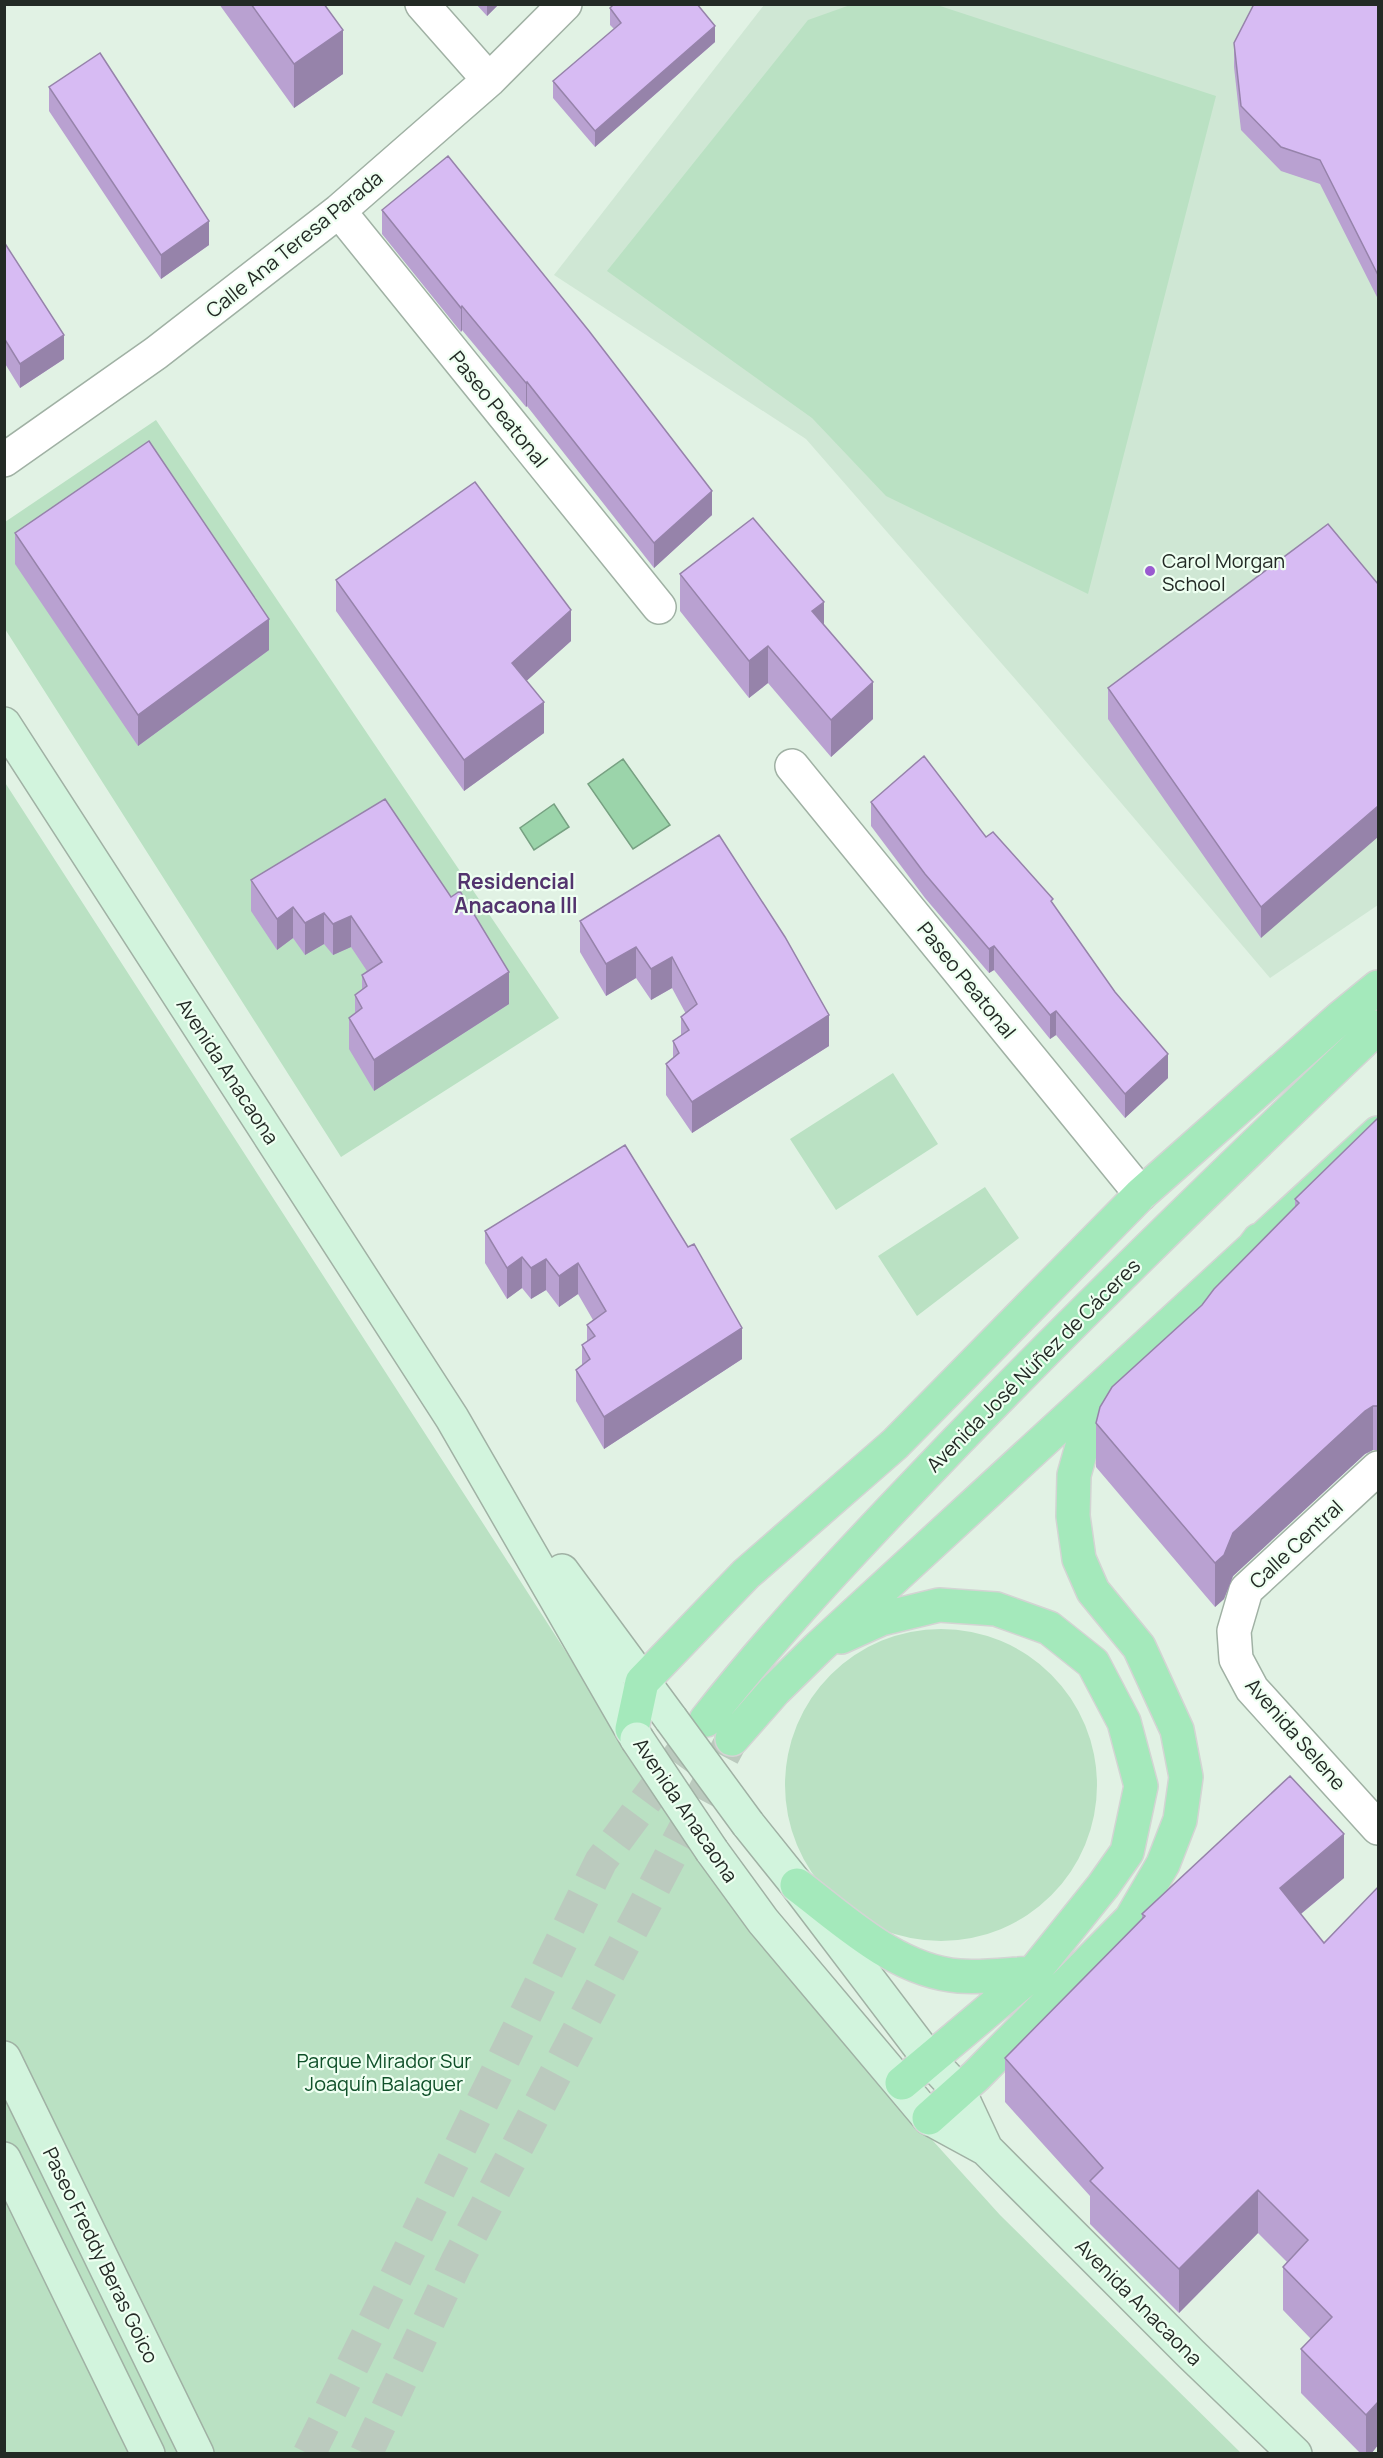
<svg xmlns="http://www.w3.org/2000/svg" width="1383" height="2458" font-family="Manrope,sans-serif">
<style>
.built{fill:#cfe7d4}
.green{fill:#bae1c3}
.water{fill:#9bd4aa;stroke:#77a182;stroke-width:1.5}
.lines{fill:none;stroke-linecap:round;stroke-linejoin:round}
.primary-tunnel{stroke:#bbcabe;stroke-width:33;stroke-dasharray:33 16;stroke-linecap:butt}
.street-casing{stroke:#a0b1a4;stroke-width:36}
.secondary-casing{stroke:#a0b1a4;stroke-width:36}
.primary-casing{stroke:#d3d4d3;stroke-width:36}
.street{stroke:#fff;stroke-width:33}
.secondary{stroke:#d2f4dd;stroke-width:33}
.primary{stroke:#a4e9bb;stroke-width:33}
.secondary-bridge-casing{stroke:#a0b1a4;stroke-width:36;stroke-linecap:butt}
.secondary-bridge{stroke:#d2f4dd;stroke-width:33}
.wall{fill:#b9a1d1}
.shaded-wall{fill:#9683aa}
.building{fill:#d7bbf3;stroke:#9683aa;stroke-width:1.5}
.poi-dot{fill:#9a5ad0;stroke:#eefff1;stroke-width:2}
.labels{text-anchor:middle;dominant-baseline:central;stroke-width:4.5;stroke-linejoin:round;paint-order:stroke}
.street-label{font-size:20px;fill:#232a25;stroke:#eefff1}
.poi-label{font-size:20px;fill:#232a25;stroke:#eefff1;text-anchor:start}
.park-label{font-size:20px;fill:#0f5029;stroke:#eefff1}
.neighbourhood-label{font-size:21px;font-weight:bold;fill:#53346e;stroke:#eefff1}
</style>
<rect width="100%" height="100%" fill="#e1f2e4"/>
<path class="built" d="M 764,5 L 1378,5 L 1378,905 L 1270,978 L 1037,704 L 806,439 L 554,275 Z"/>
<path class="green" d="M 853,4 L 937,5 L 1216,96 L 1088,594 L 886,496 L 812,418 L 607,271 L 808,20 Z
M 156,420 L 559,1018 L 341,1157 L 5,629 L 5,522 Z
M 4,781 L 708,1872 L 906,2111 L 1000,2215 L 1241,2453 L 5,2453 Z
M 893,1073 L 938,1144 L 836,1210 L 790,1139 Z
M 985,1187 L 1019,1238 L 917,1316 L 878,1256 Z
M785 1785a156 156 0 1 1 312 0a156 156 0 1 1-312 0Z"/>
<path class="water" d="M 623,759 L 670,825 L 633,849 L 588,784 Z
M 554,804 L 569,827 L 534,850 L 520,828 Z"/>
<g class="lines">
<path class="primary-tunnel" d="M 309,2454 L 601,1861 L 705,1721
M 366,2454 L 457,2261 L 732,1739"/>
<g class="street-casing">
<path id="street" d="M 422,4 L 489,80
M 339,211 L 659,607
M 4,460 L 156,353 L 339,211 L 489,80 L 565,4
M 792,766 L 1141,1194
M 1378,1468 L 1246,1590 L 1234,1631 L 1236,1659 L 1252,1689 L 1378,1828"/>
</g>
<g class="secondary-casing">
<path id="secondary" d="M 4,724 L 452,1418 L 637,1739
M 562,1571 L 671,1719
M 748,1824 L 797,1885 L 929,2059 L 959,2091 L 986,2149
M 712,1851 L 763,1921 L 929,2118 L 986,2149 L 1191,2354 L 1295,2454
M 4,2058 L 197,2454
M 4,2159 L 148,2454"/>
</g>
<g class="primary-casing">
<path id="primary" d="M 1223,1288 L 1259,1240
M 841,1637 L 881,1619 L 939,1605 L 996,1609 L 1049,1628 L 1093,1663 L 1124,1722 L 1141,1786 L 1127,1852 L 1103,1886 L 1033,1973 L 902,2083
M 706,1720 C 783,1622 870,1532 956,1442 C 1093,1300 1235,1163 1378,1027
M 632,1729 L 642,1682 L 746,1574 L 895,1444 L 1141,1194 L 1340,1018 L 1378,987
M 732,1739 L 775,1690 L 818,1648 L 1378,1133
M 797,1885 C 845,1921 896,1971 959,1976 C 983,1978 1009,1974 1033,1973
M 929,2118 L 976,2076 L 1131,1919 L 1163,1864 L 1180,1820 L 1186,1777 L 1177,1730 L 1139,1647 L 1093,1591 L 1079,1559 L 1073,1516 L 1074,1475 L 1083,1443 L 1101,1413 L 1129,1389"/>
</g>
<use href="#street" class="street"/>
<use href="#secondary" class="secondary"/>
<use href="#primary" class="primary"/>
<g class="secondary-bridge-casing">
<path id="secondary-bridge" d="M 671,1719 L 748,1824
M 637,1739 L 712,1851"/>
</g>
<use href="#secondary-bridge" class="secondary-bridge"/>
</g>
<path class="wall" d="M 219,4 L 324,4 L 343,74 L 294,108 Z
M 476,4 L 499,4 L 487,16 Z
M 1378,4 L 1378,299 L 1320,184 L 1281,171 L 1241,130 L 1234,67 L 1234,43 Z
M 610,8 L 715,42 L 595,147 L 553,98 L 553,81 L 614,29 L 610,25 Z
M 49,87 L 209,245 L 161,279 L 49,111 Z
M 382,210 L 712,515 L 654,568 L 527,406 L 526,407 L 462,330 L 461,332 L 382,234 Z
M 4,242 L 64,359 L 20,388 L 4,362 Z
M 15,533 L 269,650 L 138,746 L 15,564 Z
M 680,574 L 824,625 L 873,719 L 831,757 L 768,683 L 749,698 L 680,611 Z
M 336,580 L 571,641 L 526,681 L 544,733 L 464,791 L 336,611 Z
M 1378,584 L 1261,938 L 1108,719 L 1108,688 Z
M 385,799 L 509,1004 L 374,1091 L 349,1049 L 349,1018 L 355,1013 L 355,995 L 362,990 L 362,975 L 367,971 L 351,947 L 333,955 L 324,944 L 305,955 L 293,938 L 277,950 L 251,911 L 251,880 Z
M 871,802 L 986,837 L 1053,904 L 1168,1078 L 1125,1118 L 1056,1035 L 1050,1039 L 994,970 L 989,973 L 925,898 L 871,826 Z
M 719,835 L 829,1046 L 692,1133 L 666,1095 L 666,1064 L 673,1059 L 673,1041 L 681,1035 L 681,1017 L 686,1014 L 672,988 L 651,1000 L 636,978 L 606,996 L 580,952 L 580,921 Z
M 1378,1118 L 1378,1450 L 1373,1450 L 1365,1454 L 1233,1576 L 1224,1599 L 1215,1607 L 1096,1467 L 1096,1423 L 1202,1305 L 1295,1207 L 1295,1199 Z
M 625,1145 L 742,1359 L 604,1449 L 576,1401 L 576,1370 L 582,1365 L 582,1345 L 587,1342 L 587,1325 L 593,1320 L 578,1294 L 559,1307 L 546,1290 L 531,1299 L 522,1288 L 507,1299 L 485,1263 L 485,1231 Z
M 1344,1878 L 1301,1914 L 1378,2445 L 1371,2454 L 1361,2454 L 1301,2393 L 1301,2349 L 1311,2339 L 1283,2310 L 1283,2267 L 1287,2262 L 1258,2233 L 1179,2313 L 1090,2224 L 1090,2196 L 1005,2102 L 1005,2058 L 1142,1919 L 1142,1914 Z"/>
<path class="shaded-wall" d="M 487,4 L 499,4 L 487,16 Z
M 715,26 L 715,42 L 595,147 L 595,131 Z
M 343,30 L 343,74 L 294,108 L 294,64 Z
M 209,221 L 209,245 L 161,279 L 161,255 Z
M 462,306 L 462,330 L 461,332 L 461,308 Z
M 64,335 L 64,359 L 20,388 L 20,364 Z
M 527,382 L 527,406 L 526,407 L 526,383 Z
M 712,491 L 712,515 L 654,568 L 654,543 Z
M 824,602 L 824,639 L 812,611 Z
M 571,610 L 571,641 L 512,694 L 512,663 Z
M 269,619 L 269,650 L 138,746 L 138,715 Z
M 768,646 L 768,683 L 749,698 L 749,661 Z
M 873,682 L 873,719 L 831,757 L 831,720 Z
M 544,702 L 544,733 L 464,791 L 464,760 Z
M 1378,806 L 1378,837 L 1261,938 L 1261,907 Z
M 293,907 L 293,938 L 277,950 L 277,919 Z
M 324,913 L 324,944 L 305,955 L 305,923 Z
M 351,916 L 351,947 L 333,955 L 333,924 Z
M 994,946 L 994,970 L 989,973 L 989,949 Z
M 636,947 L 636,978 L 606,996 L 606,964 Z
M 672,957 L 672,988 L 651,1000 L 651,969 Z
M 509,972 L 509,1004 L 374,1091 L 374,1060 Z
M 1056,1011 L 1056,1035 L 1050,1039 L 1050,1015 Z
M 829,1015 L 829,1046 L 692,1133 L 692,1102 Z
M 1168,1054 L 1168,1078 L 1125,1118 L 1125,1094 Z
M 522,1257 L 522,1288 L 507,1299 L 507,1268 Z
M 546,1259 L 546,1290 L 531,1299 L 531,1268 Z
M 578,1263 L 578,1294 L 559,1307 L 559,1276 Z
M 742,1328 L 742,1359 L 604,1449 L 604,1417 Z
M 1373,1406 L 1373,1450 L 1365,1454 L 1233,1576 L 1224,1599 L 1215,1607 L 1215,1563 L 1233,1533 L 1365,1411 Z
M 1344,1834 L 1344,1878 L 1280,1931 L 1280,1888 Z
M 1258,2190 L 1258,2233 L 1179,2313 L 1179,2269 Z
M 1378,2402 L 1378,2445 L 1371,2454 L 1366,2454 L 1366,2415 Z"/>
<path class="building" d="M 251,4 L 324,4 L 343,30 L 294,64 Z
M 614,4 L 697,4 L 715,26 L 595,131 L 553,81 L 621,23 L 610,8 Z
M 1254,4 L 1378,4 L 1378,275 L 1320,160 L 1281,147 L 1241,106 L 1234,43 Z
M 100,53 L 209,221 L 161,255 L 49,87 Z
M 448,156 L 589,331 L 712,491 L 654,543 L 527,382 L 526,383 L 462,306 L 461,308 L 382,210 Z
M 4,242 L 64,335 L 20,364 L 4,338 Z
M 149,441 L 269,619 L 138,715 L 15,533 Z
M 475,482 L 571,610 L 512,663 L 544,702 L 464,760 L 336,580 Z
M 753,518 L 824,602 L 812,611 L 873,682 L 831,720 L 768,646 L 749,661 L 680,574 Z
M 1328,524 L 1378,584 L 1378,806 L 1261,907 L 1108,688 Z
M 924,756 L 986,837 L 993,832 L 1053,899 L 1051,901 L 1115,992 L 1168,1054 L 1125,1094 L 1056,1011 L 1050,1015 L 994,946 L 989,949 L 925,874 L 871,802 Z
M 385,799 L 451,897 L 460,891 L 509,972 L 374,1060 L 349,1018 L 362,1008 L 355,995 L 367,986 L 362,975 L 382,962 L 351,916 L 333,924 L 324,913 L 305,923 L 293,907 L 277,919 L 251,880 Z
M 719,835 L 785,937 L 829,1015 L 692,1102 L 666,1064 L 679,1053 L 673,1041 L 689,1030 L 681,1017 L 697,1004 L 672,957 L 651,969 L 636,947 L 606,964 L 580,921 Z
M 1378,1118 L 1378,1406 L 1373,1406 L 1365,1411 L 1233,1533 L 1224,1555 L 1215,1563 L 1096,1423 L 1100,1407 L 1112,1387 L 1202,1305 L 1214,1289 L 1299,1203 L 1295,1199 Z
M 625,1145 L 688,1247 L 694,1244 L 742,1328 L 604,1417 L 576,1370 L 590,1359 L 582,1345 L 595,1336 L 587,1325 L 606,1311 L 578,1263 L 559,1276 L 546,1259 L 531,1268 L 522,1257 L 507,1268 L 485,1231 Z
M 1290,1776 L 1344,1834 L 1280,1888 L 1324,1943 L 1378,1887 L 1378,2402 L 1366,2415 L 1301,2349 L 1332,2317 L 1283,2267 L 1308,2240 L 1258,2190 L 1179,2269 L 1090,2181 L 1103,2168 L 1005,2058 L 1145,1916 L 1142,1914 Z"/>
<circle class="poi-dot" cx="1150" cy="571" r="6"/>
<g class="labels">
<g class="street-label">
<text transform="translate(294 244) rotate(-39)">Calle Ana Teresa Parada</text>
<text transform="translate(499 409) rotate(51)">Paseo Peatonal</text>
<text transform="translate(967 980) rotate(51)">Paseo Peatonal</text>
<text transform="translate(228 1071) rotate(57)">Avenida Anacaona</text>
<text transform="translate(1033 1365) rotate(-45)">Avenida José Núñez de Cáceres</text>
<text transform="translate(1296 1544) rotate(-43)">Calle Central</text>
<text transform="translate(1296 1734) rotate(49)">Avenida Selene</text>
<text transform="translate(686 1810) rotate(56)">Avenida Anacaona</text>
<text transform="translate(101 2255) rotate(64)">Paseo Freddy Beras Goico</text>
<text transform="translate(1139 2302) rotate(45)">Avenida Anacaona</text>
</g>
<g class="poi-label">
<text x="1162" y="560">Carol Morgan<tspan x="1162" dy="23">School</tspan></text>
</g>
<g class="park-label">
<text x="384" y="2060">Parque Mirador Sur<tspan x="384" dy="23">Joaquín Balaguer</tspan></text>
</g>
<g class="neighbourhood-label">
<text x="516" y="881">Residencial<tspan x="516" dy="24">Anacaona III</tspan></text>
</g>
</g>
<rect width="1383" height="2458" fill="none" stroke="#232a25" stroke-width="12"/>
</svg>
